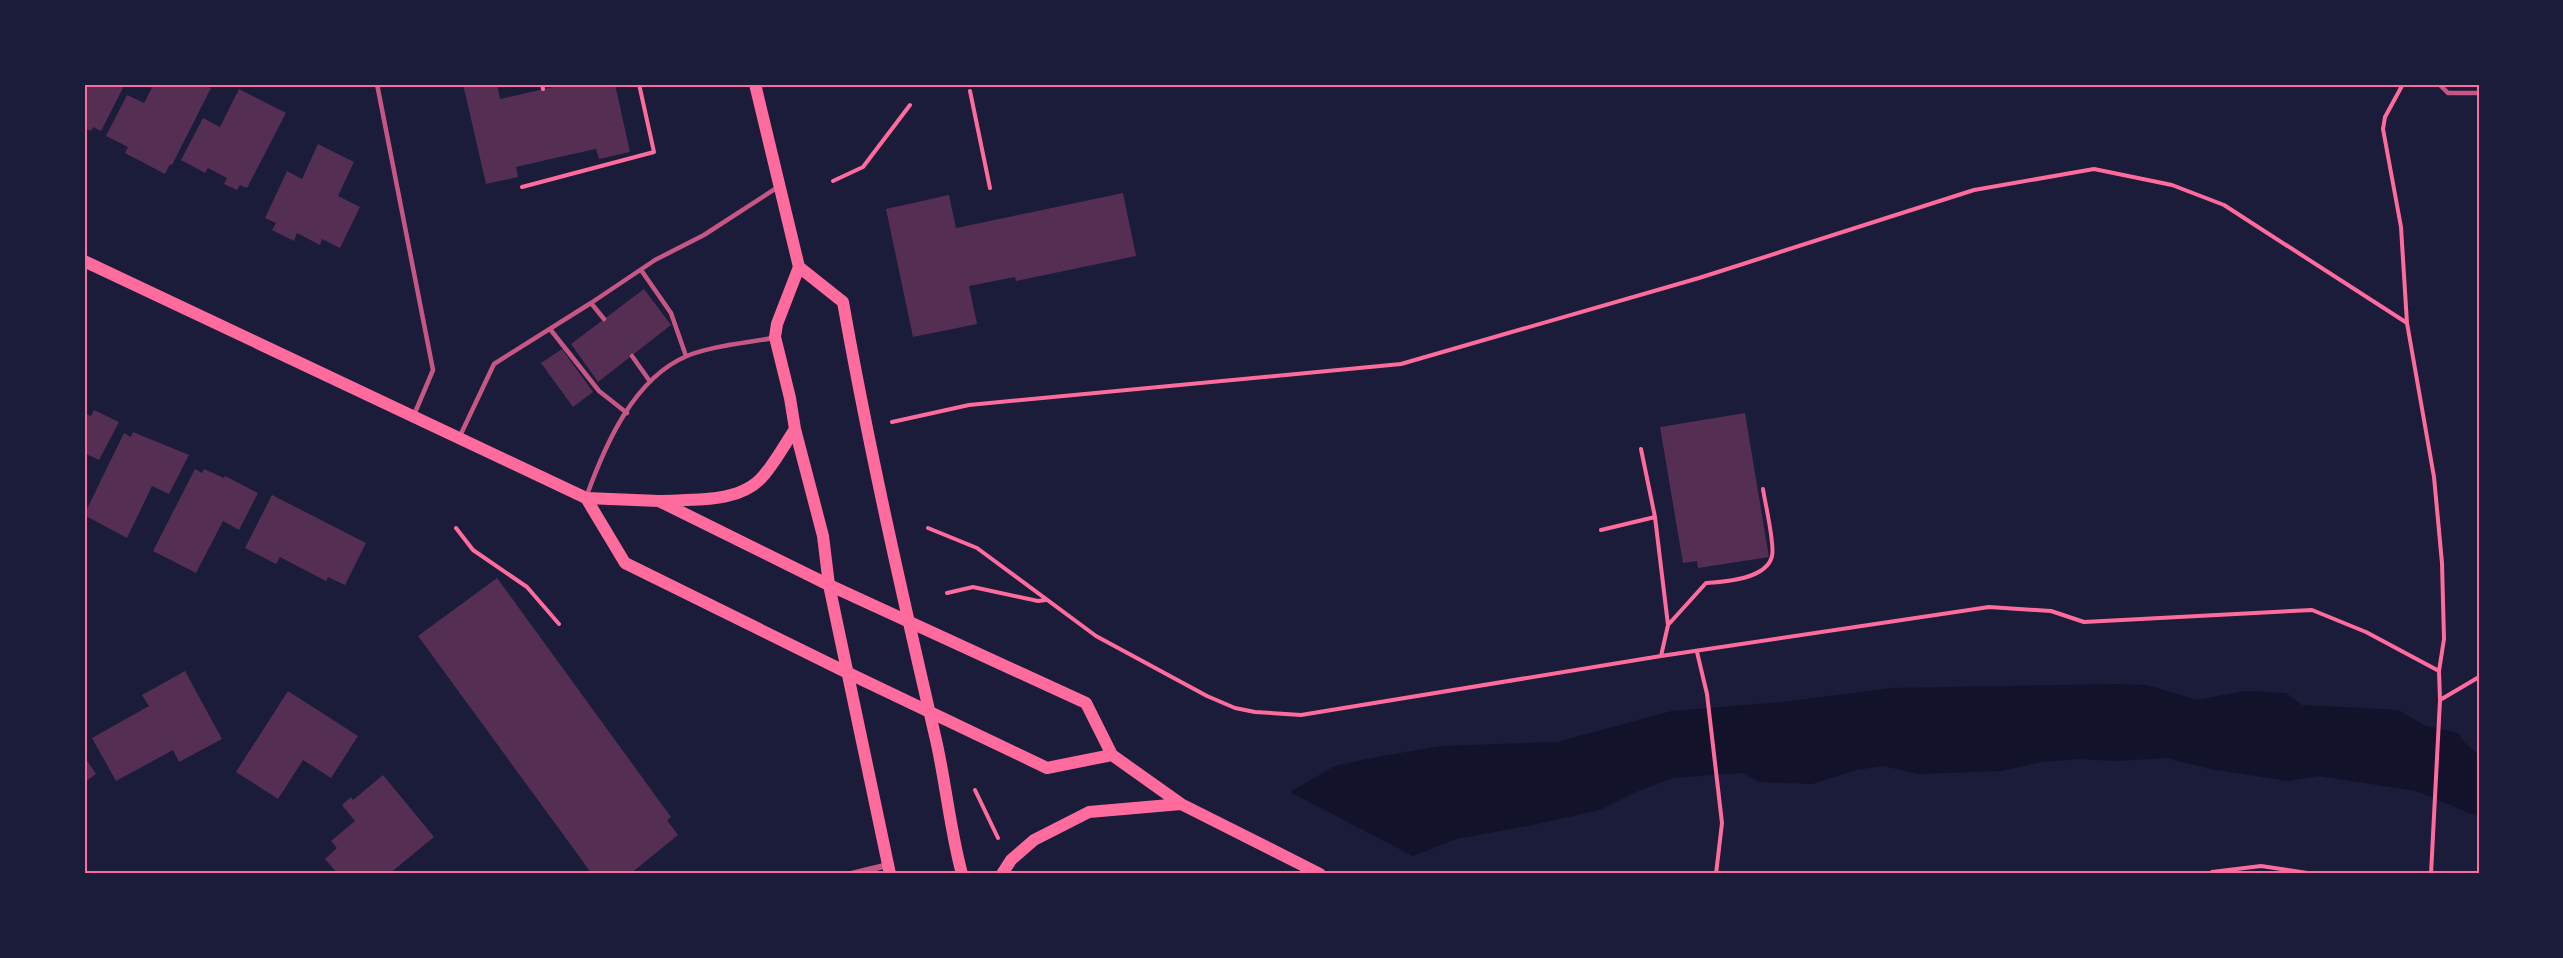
<svg xmlns="http://www.w3.org/2000/svg" width="2563" height="958" font-family="'Space Grotesk',sans-serif">
<style>
.water{fill:#12122b}
.building{fill:#542f53}
.lines{fill:none;stroke-linecap:round;stroke-linejoin:round}
.path{stroke:#ff6b9d;stroke-width:4}
.service{stroke:#c65784;stroke-width:4.5}
.minor{stroke:#c65784;stroke-width:6}
.secondary{stroke:#ff6b9d;stroke-width:12}
.neatline{fill:none;stroke:#ff6b9d;stroke-width:2}
</style>
<rect width="100%" height="100%" fill="#1b1b3a"/>
<path class="water" d="M 2118,684 L 2146,685 L 2197,700 L 2246,691 L 2286,693 L 2302,705 L 2398,710 L 2424,725 L 2458,733 L 2464,742 L 2479,755 L 2479,817 L 2416,791 L 2319,776 L 2288,781 L 2211,769 L 2166,758 L 2116,761 L 2079,759 L 2041,762 L 2001,771 L 1918,774 L 1883,766 L 1856,770 L 1812,784 L 1759,782 L 1743,773 L 1672,778 L 1636,792 L 1600,810 L 1528,826 L 1456,839 L 1413,856 L 1290,792 L 1335,766 L 1377,757 L 1442,746 L 1557,742 L 1672,711 L 1784,702 L 1891,688 Z"/>
<path class="building" d="M 84,84 L 125,84 L 101,131 L 93,127 L 91,131 L 84,128 Z
M 154,84 L 209,84 L 208,87 L 211,88 L 172,165 L 170,164 L 165,174 L 125,153 L 128,147 L 106,136 L 127,95 L 144,103 Z
M 463,84 L 497,84 L 500,99 L 566,84 L 615,84 L 630,152 L 599,159 L 596,149 L 555,158 L 516,167 L 518,177 L 486,184 Z
M 239,89 L 286,113 L 247,188 L 240,185 L 237,190 L 224,184 L 227,178 L 208,168 L 205,173 L 181,160 L 203,118 L 220,127 Z
M 318,144 L 354,162 L 338,196 L 360,207 L 340,248 L 322,239 L 320,245 L 297,233 L 294,241 L 272,230 L 276,223 L 265,218 L 287,171 L 302,179 Z
M 1123,193 L 1136,256 L 1016,281 L 1015,277 L 969,286 L 977,324 L 913,337 L 886,209 L 949,195 L 956,228 Z
M 644,289 L 671,325 L 598,382 L 571,344 Z
M 562,349 L 593,392 L 573,407 L 541,363 Z
M 94,410 L 119,422 L 99,460 L 84,453 L 84,413 L 91,416 Z
M 1745,413 L 1769,557 L 1698,568 L 1697,561 L 1683,563 L 1660,427 Z
M 133,432 L 189,455 L 169,494 L 152,486 L 127,538 L 84,515 L 124,433 L 131,437 Z
M 195,469 L 202,473 L 204,469 L 224,478 L 225,476 L 258,493 L 239,530 L 223,521 L 196,573 L 153,551 Z
M 272,495 L 366,543 L 345,585 L 328,577 L 326,581 L 280,557 L 276,564 L 245,548 Z
M 497,578 L 671,817 L 667,820 L 678,835 L 630,874 L 592,874 L 418,636 Z
M 185,671 L 222,739 L 179,762 L 173,750 L 116,781 L 92,738 L 149,706 L 142,695 Z
M 288,691 L 358,736 L 331,778 L 303,760 L 278,799 L 236,772 Z
M 84,756 L 96,774 L 84,783 Z
M 383,775 L 434,837 L 389,874 L 338,874 L 325,859 L 337,848 L 331,841 L 355,821 L 342,805 L 351,797 L 353,800 Z"/>
<g class="lines">
<path class="path" d="M 542,84 L 543,89
M 2403,84 L 2385,117 L 2383,129 L 2401,227 L 2407,323 L 2434,477 L 2442,563 L 2444,639 L 2439,671 L 2440,700 L 2431,874
M 970,91 L 990,188
M 833,181 L 863,167 L 910,105
M 522,187 L 654,152 L 639,84
M 892,422 L 969,405 L 1401,364 L 1699,278 L 1974,190 L 2094,169 L 2172,185 L 2224,205 L 2407,323
M 1641,449 L 1655,517 L 1668,625 L 1661,656
M 456,528 L 473,550 L 527,587 L 559,624
M 928,528 L 977,548 L 1096,636 L 1207,696 L 1235,708 L 1255,712 L 1301,715 L 1661,656 L 1989,607 L 2051,611 L 2084,622 L 2312,610 L 2366,632 L 2439,671
M 1601,530 L 1655,517
M 947,593 L 973,587 L 1038,601 L 1046,600
M 1668,625 L 1706,583 C 1725,582 1767,579 1772,556 C 1775,544 1765,503 1763,489
M 1697,652 L 1707,694 L 1722,823 L 1716,874
M 2440,700 L 2479,677
M 975,790 L 998,838
M 2212,872 L 2261,866 L 2314,874"/>
<path class="service" d="M 377,84 L 433,370 L 414,415
M 2439,84 L 2448,93 L 2479,93
M 641,270 L 671,313 L 686,356
M 591,303 L 604,319
M 550,329 L 599,391 L 627,413
M 632,356 L 649,380
M 460,436 L 494,364 L 591,303 L 655,260 L 704,235 L 778,187
M 587,495 C 605,445 634,378 687,356 C 711,346 746,343 773,338"/>
<path class="minor" d="M 851,874 L 888,865"/>
<path class="secondary" d="M 755,84 L 799,267 L 777,324 L 775,337 L 790,398 L 795,429 L 823,536 L 829,585 L 890,874
M 84,261 L 586,498 L 659,501 L 829,585 L 1086,703 L 1112,755 L 1181,804 L 1320,874
M 799,267 L 843,302 C 869,449 902,594 936,740 C 946,784 950,830 962,874
M 586,498 L 625,563 L 846,672 L 1047,768 L 1112,755
M 659,501 C 693,499 741,504 764,475 C 776,461 785,444 795,429
M 1002,874 L 1011,860 L 1034,840 L 1089,812 L 1181,804"/>
</g>
<rect width="2563" height="958" fill="none" stroke="#1b1b3a" stroke-width="171"/>
<rect x="86" y="86" width="2392" height="786" class="neatline"/>
</svg>
